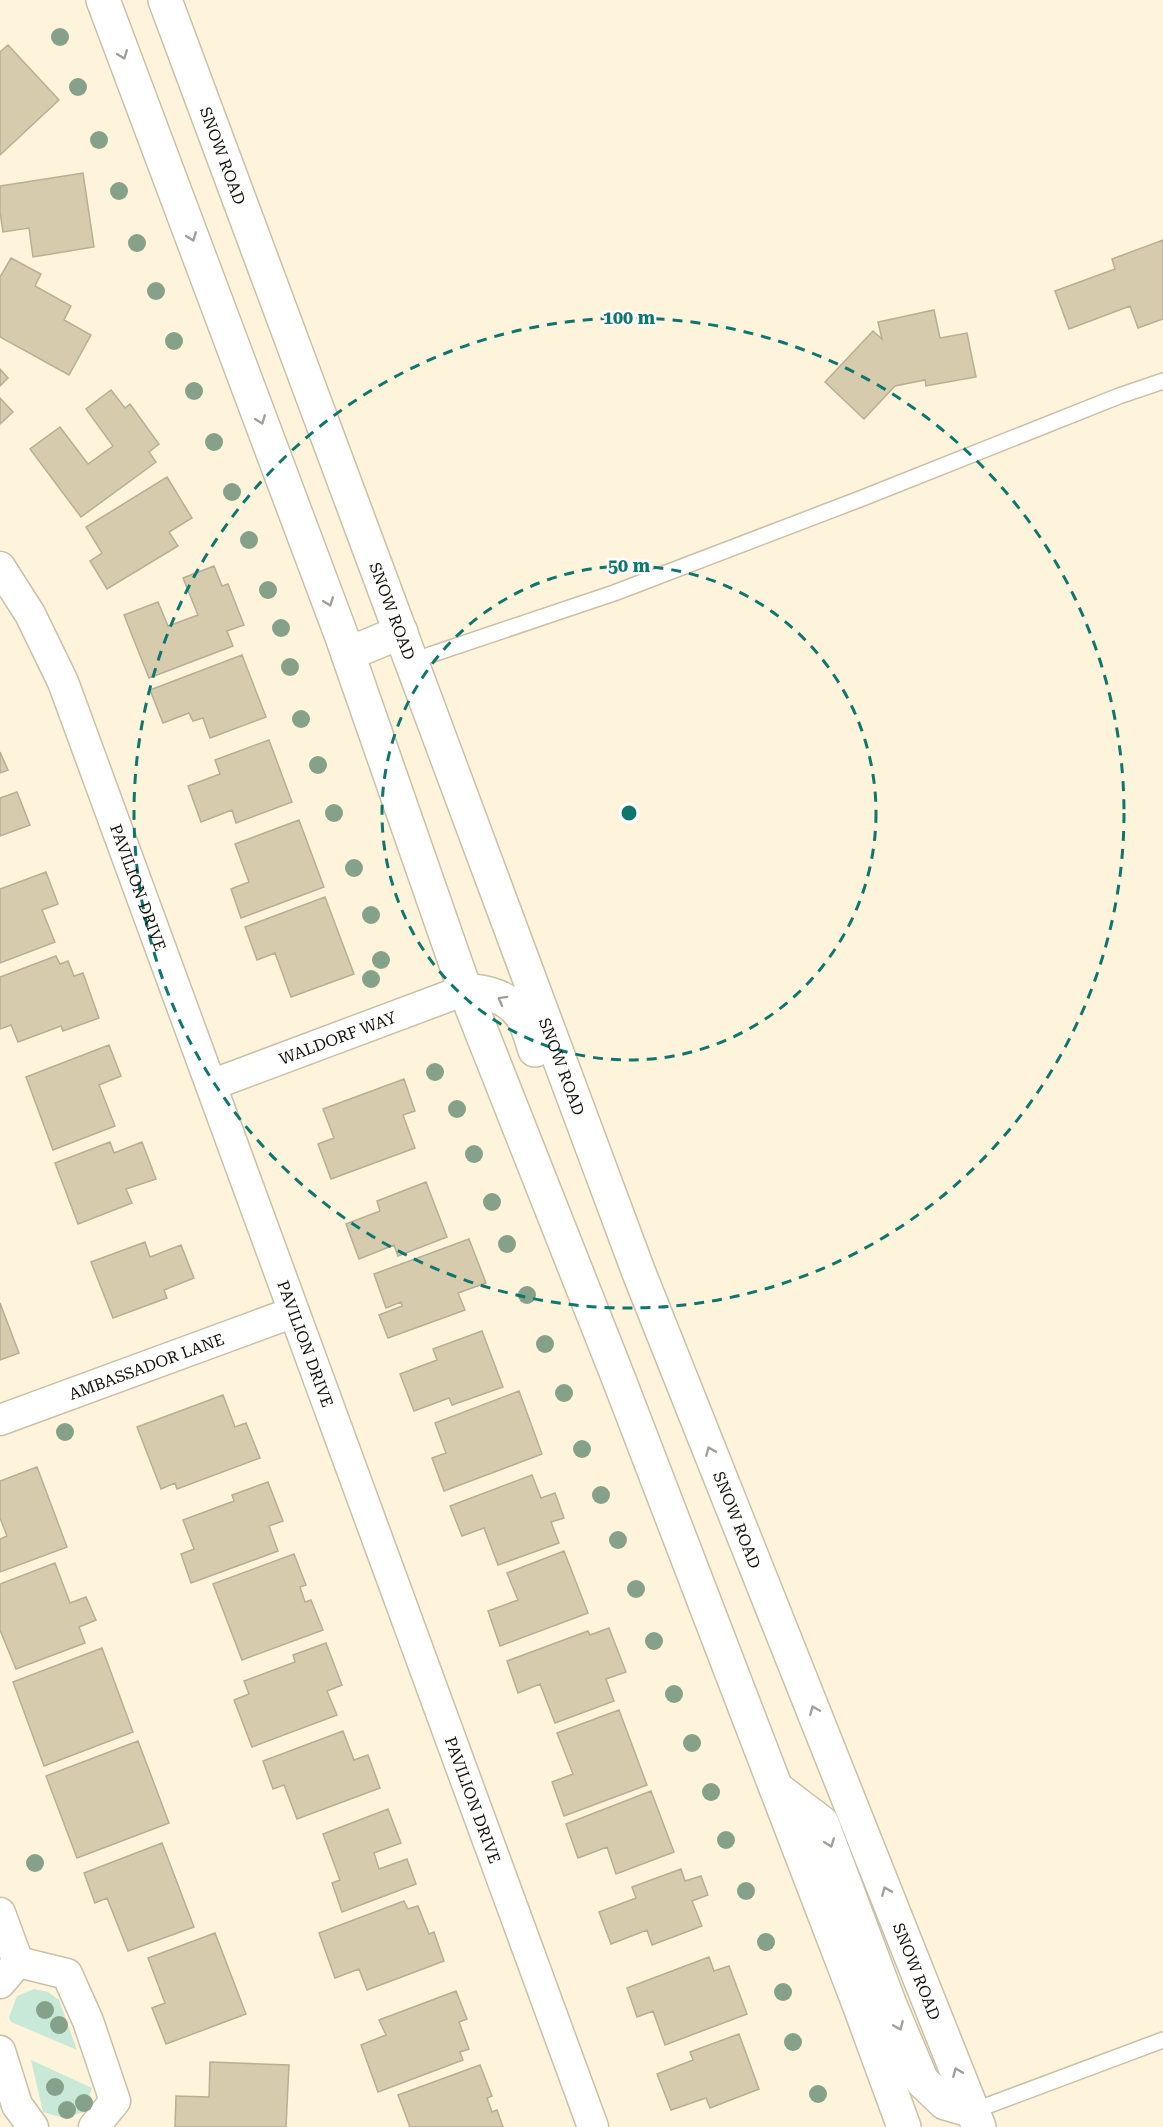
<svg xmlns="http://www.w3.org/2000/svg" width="1163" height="2127" font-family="'Roboto Serif',serif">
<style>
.green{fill:#c8e8d8}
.building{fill:#d6cbad;stroke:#b7ae96;stroke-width:1.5}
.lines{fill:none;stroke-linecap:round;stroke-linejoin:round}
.service-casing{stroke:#c9c0a7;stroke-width:18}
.minor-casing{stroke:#c9c0a7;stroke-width:33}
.secondary-casing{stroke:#c9c0a7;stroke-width:36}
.service{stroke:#fff;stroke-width:15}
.minor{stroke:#fff;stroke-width:30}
.secondary{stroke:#fff;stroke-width:33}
.tree{fill:#86a189}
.oneway{stroke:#a09f9c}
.ring{fill:none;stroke:#0f766e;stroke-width:3;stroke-dasharray:10 8}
.labels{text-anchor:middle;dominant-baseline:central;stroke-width:5;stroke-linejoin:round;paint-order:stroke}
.street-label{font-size:16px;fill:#120f07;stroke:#fff}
.centre{fill:#0f766e;stroke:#fff;stroke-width:3}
.ring-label{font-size:18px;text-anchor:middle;font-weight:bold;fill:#0f766e;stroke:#fff;stroke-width:5;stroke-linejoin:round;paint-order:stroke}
</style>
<rect width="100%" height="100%" fill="#fef4db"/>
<path class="green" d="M 34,1989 L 48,1992 L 59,2000 L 77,2050 L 11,2022 L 9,2017 L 17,1996 Z
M 31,2060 L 92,2088 L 84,2112 L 63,2118 L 43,2112 Z"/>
<path class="building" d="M 8,45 L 59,100 L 0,155 L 0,52 Z
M 83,173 L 94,247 L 33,257 L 29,228 L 3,232 L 0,212 L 0,186 Z
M 1163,240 L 1163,319 L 1138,328 L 1130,306 L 1069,329 L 1055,291 L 1115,269 L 1112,259 Z
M 11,258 L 41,274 L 35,286 L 71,306 L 64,320 L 91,335 L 69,375 L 0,337 L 0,277 Z
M 934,310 L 940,338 L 967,333 L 976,377 L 926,386 L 925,380 L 895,386 L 864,419 L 825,382 L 873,331 L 882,339 L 878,322 Z
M 0,369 L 8,378 L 0,386 Z
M 111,390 L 125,408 L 130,404 L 159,444 L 149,452 L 156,462 L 81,517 L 30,449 L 60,427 L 88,464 L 113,446 L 86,409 Z
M 0,398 L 13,412 L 0,424 Z
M 167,477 L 192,518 L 169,532 L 178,546 L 107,589 L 90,561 L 102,553 L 86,527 Z
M 214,566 L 222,586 L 228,584 L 244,625 L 227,631 L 233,646 L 149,678 L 124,615 L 158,602 L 168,626 L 198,615 L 183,578 Z
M 242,655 L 266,717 L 210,738 L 203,718 L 193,721 L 189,713 L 163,723 L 150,690 Z
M 269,740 L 292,802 L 236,823 L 232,810 L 201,822 L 188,786 L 220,774 L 215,760 Z
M 0,752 L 8,770 L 0,773 Z
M 17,792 L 30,825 L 0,836 L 0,798 Z
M 299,820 L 324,887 L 241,918 L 231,889 L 249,882 L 235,844 Z
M 46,872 L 58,904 L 42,910 L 55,942 L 0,963 L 0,889 Z
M 325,897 L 354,974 L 291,997 L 275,953 L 257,960 L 245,927 Z
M 56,956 L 60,964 L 68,961 L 74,976 L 83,973 L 99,1018 L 63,1031 L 61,1026 L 18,1042 L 11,1025 L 0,1029 L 0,977 Z
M 109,1045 L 121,1076 L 99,1085 L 115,1126 L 53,1150 L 26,1077 Z
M 404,1079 L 415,1111 L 403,1115 L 415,1148 L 331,1179 L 318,1144 L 334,1138 L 323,1109 Z
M 110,1142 L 114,1153 L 142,1142 L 156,1179 L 126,1189 L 132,1203 L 78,1224 L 55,1163 Z
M 426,1182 L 447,1237 L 398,1256 L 394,1245 L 359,1259 L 346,1224 L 380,1211 L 377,1201 Z
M 469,1239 L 486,1283 L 458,1293 L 465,1310 L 388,1338 L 379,1315 L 402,1306 L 401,1302 L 386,1308 L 374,1274 Z
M 145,1242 L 150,1257 L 181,1245 L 194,1278 L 164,1290 L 167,1298 L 113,1318 L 91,1262 Z
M 0,1303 L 19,1353 L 0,1360 Z
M 482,1331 L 503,1387 L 452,1405 L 449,1398 L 414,1411 L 400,1374 L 437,1360 L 433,1349 Z
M 519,1391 L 542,1454 L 444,1491 L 432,1458 L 446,1453 L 435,1423 Z
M 223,1395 L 235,1427 L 246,1423 L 260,1458 L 177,1489 L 175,1483 L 161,1489 L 137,1427 Z
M 37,1467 L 67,1547 L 0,1572 L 0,1539 L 7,1536 L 0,1518 L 0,1481 Z
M 532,1475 L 541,1498 L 555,1493 L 564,1518 L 551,1522 L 559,1543 L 498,1565 L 484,1528 L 462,1536 L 450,1506 Z
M 268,1482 L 283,1521 L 269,1526 L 278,1551 L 191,1583 L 181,1554 L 194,1549 L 183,1520 L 234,1501 L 232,1495 Z
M 564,1551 L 588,1613 L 500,1646 L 488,1611 L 518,1600 L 507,1573 Z
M 294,1554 L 306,1585 L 300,1587 L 305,1602 L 311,1600 L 323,1630 L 242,1660 L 213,1584 Z
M 55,1563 L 70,1603 L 86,1597 L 96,1620 L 79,1627 L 85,1643 L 16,1669 L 0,1630 L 0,1584 Z
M 609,1628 L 626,1672 L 606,1679 L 614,1701 L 555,1723 L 540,1684 L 518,1693 L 507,1661 L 588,1631 L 590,1635 Z
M 326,1643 L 342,1685 L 327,1691 L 337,1715 L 252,1747 L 234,1700 L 249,1694 L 244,1681 L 295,1662 L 293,1655 Z
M 102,1648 L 133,1732 L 44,1766 L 13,1682 Z
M 619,1710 L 647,1785 L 564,1816 L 552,1782 L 573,1774 L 557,1733 Z
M 343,1731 L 354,1760 L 368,1755 L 380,1788 L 297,1819 L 284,1785 L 273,1789 L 263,1761 Z
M 138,1741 L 169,1823 L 77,1858 L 46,1776 Z
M 651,1791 L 674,1852 L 616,1874 L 607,1847 L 578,1858 L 566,1824 Z
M 388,1809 L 401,1843 L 374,1853 L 379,1869 L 407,1859 L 416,1884 L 342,1912 L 332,1883 L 340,1880 L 323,1834 Z
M 162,1843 L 194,1927 L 128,1951 L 107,1898 L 95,1903 L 84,1873 Z
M 681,1869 L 685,1881 L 701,1876 L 708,1895 L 692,1901 L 702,1926 L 652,1945 L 647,1930 L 611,1944 L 599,1912 L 636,1898 L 632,1887 Z
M 404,1901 L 408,1909 L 418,1906 L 429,1934 L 434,1932 L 444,1961 L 367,1990 L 359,1969 L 335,1978 L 319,1933 Z
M 215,1933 L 246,2014 L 166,2044 L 152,2008 L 165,2003 L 148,1958 Z
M 709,1957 L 714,1971 L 729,1966 L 747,2014 L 665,2045 L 653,2011 L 637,2017 L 627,1988 Z
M 456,1991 L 467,2019 L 459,2022 L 469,2049 L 460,2052 L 463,2060 L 378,2092 L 361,2045 L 386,2035 L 379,2020 Z
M 739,2034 L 759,2089 L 710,2108 L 706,2098 L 671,2110 L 657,2074 L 693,2060 L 690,2052 Z
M 210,2062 L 289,2065 L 286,2127 L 175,2127 L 176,2096 L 209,2097 Z
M 480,2065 L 492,2096 L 487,2098 L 492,2112 L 497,2110 L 503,2127 L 410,2127 L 398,2095 Z"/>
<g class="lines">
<g class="service-casing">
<path id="service" d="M 412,661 L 614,593 L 860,499 L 1119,396 L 1163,381
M 973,2111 L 1163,2040"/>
</g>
<g class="minor-casing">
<g id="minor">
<path id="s1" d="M 0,567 L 30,614 L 63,682 L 593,2127"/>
<path id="s2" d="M 211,1085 L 465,990"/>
<path id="s3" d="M 0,1420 L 294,1312"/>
<path d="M 0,1913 L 18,1962"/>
<path d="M 18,1962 L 67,1974 L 88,2021 L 115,2101 L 94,2127"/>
<path d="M 0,1983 L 18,1962"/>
<path d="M 0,2051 L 17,2105 L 33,2127"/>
</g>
</g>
<g class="secondary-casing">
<g id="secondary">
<path d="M 103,0 L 342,637 L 465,990 L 618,1377 L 857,1999 L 904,2127"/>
<path id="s4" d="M 165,0 L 639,1273 L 979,2127"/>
<path d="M 348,654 L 401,632"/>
<path d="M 465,990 C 486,992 508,996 521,1015 C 528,1024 531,1039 535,1050"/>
<path d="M 776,1788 L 822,1823 L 890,2005 L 922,2081 L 945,2103 L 973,2111"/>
</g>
</g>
<use href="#service" class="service"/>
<use href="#minor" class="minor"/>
<use href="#secondary" class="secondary"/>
</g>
<g class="tree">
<circle cx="60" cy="37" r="9"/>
<circle cx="78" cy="87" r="9"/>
<circle cx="99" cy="140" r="9"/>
<circle cx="119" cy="191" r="9"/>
<circle cx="137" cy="243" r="9"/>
<circle cx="156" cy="291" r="9"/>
<circle cx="174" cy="341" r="9"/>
<circle cx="194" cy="391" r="9"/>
<circle cx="214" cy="442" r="9"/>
<circle cx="232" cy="492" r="9"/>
<circle cx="249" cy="540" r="9"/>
<circle cx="268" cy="590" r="9"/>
<circle cx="281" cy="628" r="9"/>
<circle cx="290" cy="667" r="9"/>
<circle cx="301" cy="719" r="9"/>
<circle cx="318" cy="765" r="9"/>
<circle cx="334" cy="813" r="9"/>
<circle cx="354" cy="868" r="9"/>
<circle cx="371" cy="915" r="9"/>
<circle cx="381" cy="960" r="9"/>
<circle cx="371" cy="979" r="9"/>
<circle cx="435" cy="1072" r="9"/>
<circle cx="457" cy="1109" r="9"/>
<circle cx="474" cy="1154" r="9"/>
<circle cx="492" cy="1202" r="9"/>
<circle cx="507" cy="1244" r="9"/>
<circle cx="527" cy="1295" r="9"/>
<circle cx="545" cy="1344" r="9"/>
<circle cx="564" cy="1393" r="9"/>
<circle cx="65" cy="1432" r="9"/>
<circle cx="582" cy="1449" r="9"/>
<circle cx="601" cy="1495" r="9"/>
<circle cx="618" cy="1540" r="9"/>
<circle cx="636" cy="1589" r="9"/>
<circle cx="654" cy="1641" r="9"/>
<circle cx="674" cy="1694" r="9"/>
<circle cx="692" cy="1743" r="9"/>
<circle cx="711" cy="1792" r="9"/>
<circle cx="726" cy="1840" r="9"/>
<circle cx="35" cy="1863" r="9"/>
<circle cx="746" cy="1891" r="9"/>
<circle cx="766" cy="1942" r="9"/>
<circle cx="783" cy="1992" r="9"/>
<circle cx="45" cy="2010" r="9"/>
<circle cx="59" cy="2025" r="9"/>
<circle cx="793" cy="2042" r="9"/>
<circle cx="55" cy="2087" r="9"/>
<circle cx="818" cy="2094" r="9"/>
<circle cx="84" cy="2103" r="9"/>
<circle cx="67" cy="2110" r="9"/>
</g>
<defs><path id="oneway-chevron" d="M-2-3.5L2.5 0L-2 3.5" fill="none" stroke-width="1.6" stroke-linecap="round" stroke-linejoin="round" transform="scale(1.5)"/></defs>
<g class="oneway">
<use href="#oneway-chevron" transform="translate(123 55) rotate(69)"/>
<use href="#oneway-chevron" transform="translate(192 237) rotate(69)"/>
<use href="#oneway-chevron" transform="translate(261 420) rotate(69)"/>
<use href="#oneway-chevron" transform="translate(329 602) rotate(69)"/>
<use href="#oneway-chevron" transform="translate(502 1000) rotate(-151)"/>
<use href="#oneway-chevron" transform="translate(710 1451) rotate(-112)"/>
<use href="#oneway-chevron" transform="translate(814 1710) rotate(-112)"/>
<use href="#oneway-chevron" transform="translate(830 1843) rotate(70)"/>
<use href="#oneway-chevron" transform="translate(886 1891) rotate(-112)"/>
<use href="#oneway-chevron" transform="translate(899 2026) rotate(67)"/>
<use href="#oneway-chevron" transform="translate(957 2072) rotate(-112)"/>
</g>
<g class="ring">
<circle cx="629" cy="813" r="247"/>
<circle cx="629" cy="813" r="495"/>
</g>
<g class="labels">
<g class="street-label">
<text stroke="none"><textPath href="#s4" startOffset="166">SNOW ROAD</textPath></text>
<text stroke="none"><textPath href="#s4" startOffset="652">SNOW ROAD</textPath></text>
<text stroke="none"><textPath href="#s1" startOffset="350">PAVILION DRIVE</textPath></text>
<text stroke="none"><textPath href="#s2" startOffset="135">WALDORF WAY</textPath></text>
<text stroke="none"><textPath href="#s4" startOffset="1138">SNOW ROAD</textPath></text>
<text stroke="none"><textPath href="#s1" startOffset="836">PAVILION DRIVE</textPath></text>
<text stroke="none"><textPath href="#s3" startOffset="156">AMBASSADOR LANE</textPath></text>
<text stroke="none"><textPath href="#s4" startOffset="1624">SNOW ROAD</textPath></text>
<text stroke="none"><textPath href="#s1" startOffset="1322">PAVILION DRIVE</textPath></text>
<text stroke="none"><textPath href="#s4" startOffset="2110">SNOW ROAD</textPath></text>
</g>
</g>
<circle cx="629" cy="813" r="9" class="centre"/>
<g class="ring-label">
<text x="629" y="324">100 m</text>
<text x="629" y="572">50 m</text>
</g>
</svg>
